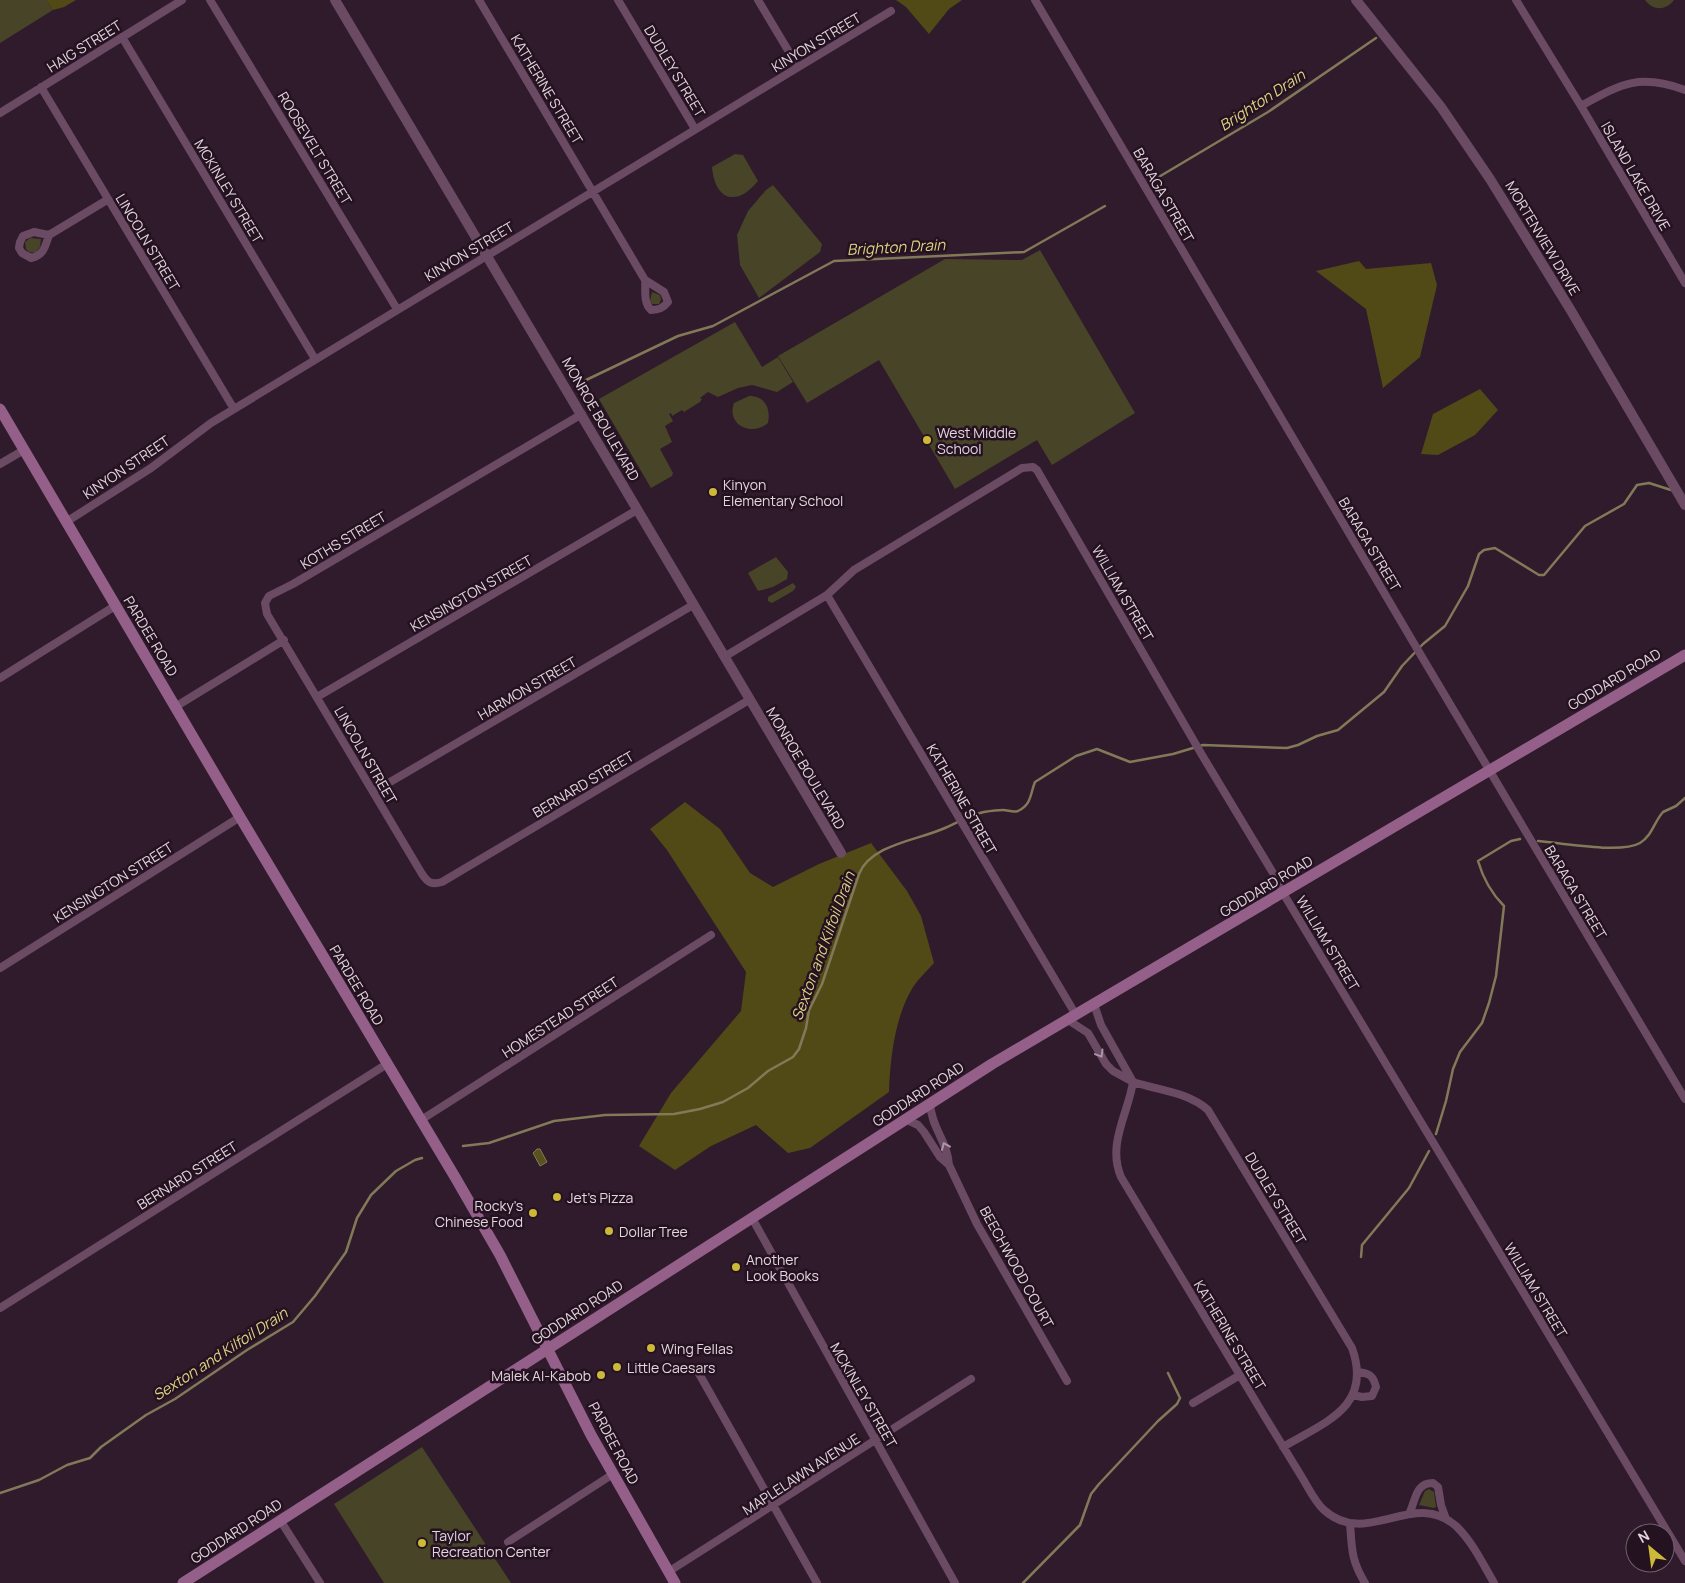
<svg xmlns="http://www.w3.org/2000/svg" width="1685" height="1583" font-family="Manrope,sans-serif">
<style>
.green{fill:#484427}
.forest{fill:#524a16}
.water{fill:#59511e;stroke:#827958}
.lines{fill:none;stroke-linecap:round;stroke-linejoin:round}
.stream{stroke:#827958;stroke-width:2.5}
.minor{stroke:#6b4a64;stroke-width:8}
.tertiary{stroke:#6b4a64;stroke-width:10}
.secondary{stroke:#945f89;stroke-width:11}
.oneway{stroke:#ad96a8}
.poi-dot{fill:#cdb938;stroke:#251221;stroke-width:2}
.labels{text-anchor:middle;dominant-baseline:central;stroke-width:5;stroke-linejoin:round;paint-order:stroke}
.street-label{font-size:14px;fill:#e3d5df;stroke:#251221}
.poi-label{font-size:14px;fill:#e3d5df;stroke:#251221;text-anchor:start}
.water-label{font-size:15px;font-style:italic;fill:#dfd283;stroke:#251221}
</style>
<rect width="100%" height="100%" fill="#2f1b2b"/>
<path class="green" d="M 0,0 L 46,0 L 53,10 L 0,43 Z
M 1645,0 L 1674,0 C 1666,11 1653,11 1645,0 Z
M 735,154 L 743,155 L 758,181 C 737,207 715,201 712,167 Z
M 773,185 L 822,244 L 820,252 L 759,298 L 740,265 L 737,235 L 748,211 L 766,190 Z
M 30,238 L 41,239 L 40,247 L 35,253 L 29,252 L 26,249 L 25,242 Z
M 1040,250 L 1135,413 L 1052,465 L 1037,440 L 955,489 L 879,360 L 807,403 L 778,356 L 945,259 L 1022,260 Z
M 652,292 L 660,295 L 661,300 L 659,304 L 652,304 L 650,301 Z
M 735,322 L 762,367 L 778,357 L 793,382 L 777,392 L 752,385 L 738,388 L 718,397 L 708,392 L 700,398 L 702,399 L 700,402 L 684,412 L 682,410 L 672,416 L 671,413 L 669,414 L 673,421 L 665,426 L 672,442 L 660,449 L 673,473 L 672,476 L 651,488 L 599,399 Z
M 749,396 C 765,396 771,408 768,423 C 752,437 726,425 734,403 Z
M 776,557 L 788,572 L 787,579 L 773,587 L 758,591 L 748,573 Z
M 793,583 L 796,587 L 793,591 L 772,603 L 768,601 L 768,597 Z
M 422,1447 L 511,1583 L 384,1583 L 334,1504 Z
M 1429,1489 L 1434,1492 L 1436,1507 L 1434,1508 L 1419,1505 L 1425,1491 Z"/>
<path class="forest" d="M 46,0 L 76,0 L 64,7 L 53,10 Z
M 896,0 L 962,0 L 949,9 L 929,34 L 906,7 Z
M 1359,261 L 1366,269 L 1431,263 L 1437,285 L 1420,357 L 1383,388 L 1366,309 L 1316,271 Z
M 1480,389 L 1498,410 L 1475,435 L 1438,455 L 1421,454 L 1433,414 Z
M 685,802 L 720,829 L 750,873 L 773,887 L 819,864 L 871,843 L 907,891 L 921,916 L 934,963 C 927,971 919,978 913,987 C 895,1016 890,1059 889,1092 L 810,1148 L 788,1153 L 756,1125 L 711,1146 L 675,1170 L 639,1146 L 671,1093 L 741,1011 L 746,972 L 667,850 L 650,829 Z"/>
<path class="water" d="M 537,1149 L 540,1149 L 547,1162 L 540,1166 L 533,1153 Z"/>
<g class="lines">
<path class="stream" d="M 1157,178 L 1268,112 L 1376,38
M 584,381 L 678,336 L 713,326 L 834,261 L 1024,252 L 1105,206
M 1538,841 C 1561,843 1621,854 1640,843 C 1652,836 1654,822 1663,812 L 1676,806 L 1685,798
M 1436,1134 L 1446,1101 L 1453,1069 L 1460,1052 L 1482,1023 L 1489,1003 L 1496,976 L 1504,906 C 1491,893 1483,878 1478,861 L 1511,841 L 1520,839
M 463,1146 L 489,1143 L 554,1121 L 605,1115 L 674,1114 L 700,1109 L 723,1102 L 748,1088 L 768,1071 L 793,1057 L 799,1049 L 806,1028 L 809,1010 L 822,984 L 859,874 C 871,844 919,840 945,828 C 958,822 970,815 984,812 C 990,811 997,810 1003,810 C 1008,810 1013,813 1018,811 C 1032,804 1030,794 1035,782 L 1076,756 L 1097,749 L 1130,762 L 1173,754 L 1203,745 L 1287,748 L 1298,745 L 1317,736 L 1338,730 L 1384,692 L 1402,666 L 1423,644 L 1445,626 L 1468,586 L 1479,554 L 1484,550 L 1495,548 L 1539,575 L 1544,575 L 1585,526 L 1624,504 L 1637,485 L 1649,483 L 1671,490
M 1361,1257 L 1362,1245 L 1409,1188 L 1429,1151
M 0,1493 L 39,1480 L 67,1465 L 90,1458 L 101,1447 L 146,1415 L 175,1399 L 247,1350 L 293,1322 L 315,1296 L 346,1252 L 357,1218 L 371,1195 L 396,1171 L 415,1160 L 422,1158
M 1023,1583 L 1080,1525 L 1091,1494 L 1099,1484 L 1158,1421 L 1177,1404 L 1180,1398 L 1168,1373"/>
<path class="minor" d="M 210,0 L 397,309
M 479,0 L 645,280 C 646,291 643,302 651,310 C 659,310 663,308 668,302 L 664,292 L 645,280
M 618,0 L 695,129
M 758,0 L 798,67
M 1035,0 L 1419,652 L 1685,1099
M 1516,0 L 1581,106 L 1685,283
M 122,37 L 315,359
M 41,87 L 234,409
M 1581,106 C 1621,84 1639,73 1685,90
M 0,113 L 182,0
M 49,235 C 45,247 44,255 31,258 L 22,253 L 19,248 L 20,242 L 23,236 L 34,232 L 49,235 L 107,200
M 582,414 L 293,584 L 269,596 L 265,603 L 267,614 L 422,874 C 428,883 432,885 442,882 L 749,700
M 0,464 L 24,450
M 66,522 L 151,468 L 211,423 L 891,11
M 827,595 L 1076,1015
M 724,657 L 827,595 L 854,570 L 1004,479 L 1022,468 L 1033,467 L 1037,470 L 1202,755 L 1273,873 L 1283,893 L 1685,1561
M 0,678 L 115,606
M 317,697 L 637,510
M 175,707 L 284,640
M 373,792 L 693,605
M 0,968 L 240,817
M 1068,1020 L 1088,1033 L 1106,1064 L 1113,1071 L 1133,1082 L 1101,1025 L 1094,1004
M 905,1119 L 918,1125 L 924,1132 L 940,1157 L 949,1165 C 947,1140 932,1129 930,1104
M 421,1120 L 711,935
M 949,1165 L 977,1224 L 1067,1381
M 752,1218 L 955,1583
M 0,1308 L 387,1064
M 697,1370 L 817,1583
M 1353,1395 L 1362,1397 L 1372,1396 L 1376,1387 C 1373,1375 1369,1373 1357,1372
M 1193,1403 L 1240,1375
M 1283,1447 C 1325,1422 1373,1407 1352,1348 L 1208,1110 C 1188,1092 1158,1090 1133,1082 C 1128,1114 1107,1144 1121,1177 C 1169,1257 1217,1337 1265,1417 C 1278,1438 1290,1458 1303,1479 C 1309,1489 1315,1502 1324,1510 C 1367,1549 1413,1488 1456,1526 C 1472,1541 1483,1564 1494,1583
M 1409,1514 C 1416,1500 1415,1483 1433,1483 L 1438,1487 L 1441,1505 L 1446,1519
M 280,1520 L 320,1583
M 1350,1523 C 1352,1549 1351,1560 1365,1583
M 508,1542 L 613,1474
M 668,1572 L 971,1379"/>
<path class="tertiary" d="M 335,0 C 506,283 672,569 841,853
M 1356,0 L 1441,107 L 1490,179 L 1570,309 L 1685,505"/>
<path class="secondary" d="M 0,409 L 240,817 L 455,1177 L 500,1255 L 591,1435 L 675,1583
M 183,1583 L 992,1064 L 1685,655"/>
</g>
<defs><path id="oneway-chevron" d="M-2-3.5L2.5 0L-2 3.5" fill="none" stroke-width="1.6" stroke-linecap="round" stroke-linejoin="round" transform="scale(1.25)"/></defs>
<g class="oneway">
<use href="#oneway-chevron" transform="translate(1100 1054) rotate(59)"/>
<use href="#oneway-chevron" transform="translate(945 1146) rotate(-113)"/>
</g>
<g class="poi-dot">
<circle cx="927" cy="440" r="5"/>
<circle cx="713" cy="492" r="5"/>
<circle cx="557" cy="1197" r="5"/>
<circle cx="533" cy="1213" r="5"/>
<circle cx="609" cy="1231" r="5"/>
<circle cx="736" cy="1267" r="5"/>
<circle cx="651" cy="1348" r="5"/>
<circle cx="617" cy="1367" r="5"/>
<circle cx="601" cy="1375" r="5"/>
<circle cx="422" cy="1543" r="5"/>
</g>
<g class="labels">
<g class="street-label">
<text transform="translate(816 42) rotate(-31)">KINYON STREET</text>
<text transform="translate(84 46) rotate(-32)">HAIG STREET</text>
<text transform="translate(675 71) rotate(59)">DUDLEY STREET</text>
<text transform="translate(547 89) rotate(59)">KATHERINE STREET</text>
<text transform="translate(315 148) rotate(59)">ROOSEVELT STREET</text>
<text transform="translate(1636 176) rotate(60)">ISLAND LAKE DRIVE</text>
<text transform="translate(229 191) rotate(59)">MCKINLEY STREET</text>
<text transform="translate(1164 195) rotate(60)">BARAGA STREET</text>
<text transform="translate(1543 238) rotate(59)">MORTENVIEW DRIVE</text>
<text transform="translate(148 242) rotate(59)">LINCOLN STREET</text>
<text transform="translate(469 251) rotate(-31)">KINYON STREET</text>
<text transform="translate(601 419) rotate(60)">MONROE BOULEVARD</text>
<text transform="translate(126 467) rotate(-34)">KINYON STREET</text>
<text transform="translate(343 540) rotate(-31)">KOTHS STREET</text>
<text transform="translate(1370 544) rotate(59)">BARAGA STREET</text>
<text transform="translate(471 593) rotate(-30)">KENSINGTON STREET</text>
<text transform="translate(1123 593) rotate(60)">WILLIAM STREET</text>
<text transform="translate(151 636) rotate(59)">PARDEE ROAD</text>
<text transform="translate(1614 679) rotate(-31)">GODDARD ROAD</text>
<text transform="translate(527 688) rotate(-30)">HARMON STREET</text>
<text transform="translate(366 755) rotate(60)">LINCOLN STREET</text>
<text transform="translate(806 768) rotate(59)">MONROE BOULEVARD</text>
<text transform="translate(583 784) rotate(-31)">BERNARD STREET</text>
<text transform="translate(962 799) rotate(60)">KATHERINE STREET</text>
<text transform="translate(113 882) rotate(-32)">KENSINGTON STREET</text>
<text transform="translate(1266 886) rotate(-31)">GODDARD ROAD</text>
<text transform="translate(1576 892) rotate(59)">BARAGA STREET</text>
<text transform="translate(1328 943) rotate(59)">WILLIAM STREET</text>
<text transform="translate(357 985) rotate(59)">PARDEE ROAD</text>
<text transform="translate(560 1017) rotate(-33)">HOMESTEAD STREET</text>
<text transform="translate(918 1094) rotate(-33)">GODDARD ROAD</text>
<text transform="translate(187 1175) rotate(-32)">BERNARD STREET</text>
<text transform="translate(1276 1198) rotate(59)">DUDLEY STREET</text>
<text transform="translate(1017 1267) rotate(61)">BEECHWOOD COURT</text>
<text transform="translate(1536 1290) rotate(59)">WILLIAM STREET</text>
<text transform="translate(577 1312) rotate(-33)">GODDARD ROAD</text>
<text transform="translate(1230 1335) rotate(59)">KATHERINE STREET</text>
<text transform="translate(864 1395) rotate(60)">MCKINLEY STREET</text>
<text transform="translate(614 1443) rotate(62)">PARDEE ROAD</text>
<text transform="translate(801 1474) rotate(-33)">MAPLELAWN AVENUE</text>
<text transform="translate(236 1531) rotate(-33)">GODDARD ROAD</text>
</g>
<g class="poi-label">
<text x="937" y="432">West Middle<tspan x="937" dy="16">School</tspan></text>
<text x="723" y="484">Kinyon<tspan x="723" dy="16">Elementary School</tspan></text>
<text x="567" y="1197">Jet's Pizza</text>
<text x="523" y="1205" text-anchor="end">Rocky's<tspan x="523" dy="16">Chinese Food</tspan></text>
<text x="619" y="1231">Dollar Tree</text>
<text x="746" y="1259">Another<tspan x="746" dy="16">Look Books</tspan></text>
<text x="661" y="1348">Wing Fellas</text>
<text x="627" y="1367">Little Caesars</text>
<text x="591" y="1375" text-anchor="end">Malek Al-Kabob</text>
<text x="432" y="1535">Taylor<tspan x="432" dy="16">Recreation Center</tspan></text>
</g>
<g class="water-label">
<text transform="translate(1262 100) rotate(-33)">Brighton Drain</text>
<text transform="translate(896 247) rotate(-3)">Brighton Drain</text>
<text transform="translate(823 946) rotate(-70)">Sexton and Kilfoil Drain</text>
<text transform="translate(220 1354) rotate(-33)">Sexton and Kilfoil Drain</text>
</g>
</g>
<g transform="translate(1650 1548) rotate(331)"><circle r="24" fill="#251221" stroke="#71606d"/>
<path d="M0-4L9 19L0 12L-9 19Z" fill="#cdb938"/>
<text y="-8" font-size="14" font-weight="bold" text-anchor="middle" fill="#e3d5df">N</text>
</g>
</svg>
